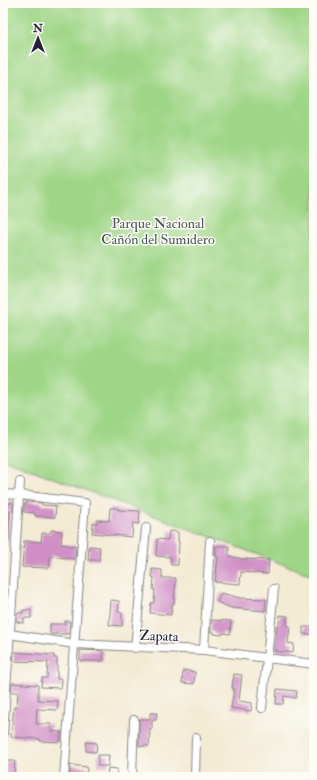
<svg xmlns="http://www.w3.org/2000/svg" width="317" height="780" font-family="'IM FELL Double Pica',serif">
<style>
.green{fill:#9fd586;stroke:#607c60}
.building{fill:#d090c6}
.lines{fill:none;stroke-linecap:round;stroke-linejoin:round}
.minor-casing{stroke:#8a8687;stroke-width:10}
.minor{stroke:#fff;stroke-width:8}
.labels{text-anchor:middle;dominant-baseline:central;stroke-width:3;stroke-linejoin:round;paint-order:stroke}
.park-label{font-size:14px;fill:#485852;stroke:#fdfcf7}
.street-label{font-size:14px;fill:#22223b;stroke:#fdfcf7}
</style>
<rect width="100%" height="100%" fill="#fdfcf7"/>
<filter id="ink" filterUnits="userSpaceOnUse"><feTurbulence type="fractalNoise" baseFrequency=".025" numOctaves="2"/><feDisplacementMap in="SourceGraphic" scale="8" xChannelSelector="R" yChannelSelector="G"/><feConvolveMatrix kernelMatrix="1 2 1 2 8 2 1 2 1" color-interpolation-filters="sRGB"/></filter>
<filter id="wash" filterUnits="userSpaceOnUse"><feTurbulence type="fractalNoise" baseFrequency=".012" numOctaves="4" result="noise"/><feDisplacementMap in="SourceGraphic" scale="16" xChannelSelector="R" yChannelSelector="G"/><feGaussianBlur stdDeviation="0.9" result="paint"/><feColorMatrix in="noise" values="0 0 0 0 0 0 0 0 0 0 0 0 0 0 0 0 0 1.4 0 .05"/><feComposite in="paint" operator="in"/></filter>
<g filter="url(#wash)">
<rect width="100%" height="100%" fill="#f3ead3"/>
<path class="green" d="M 3,3 L 314,3 L 314,576 L 3,459 Z"/>
<g id="blocks">
<path class="building" d="M 10,502 L 13,502 L 13,511 L 10,511 L 8,540 L 3,540 L 3,521 L 6,503 L 10,504 Z
M 26,502 L 42,503 L 42,505 L 56,506 L 55,517 L 35,516 L 35,513 L 24,512 L 24,504 L 26,504 Z
M 110,508 L 118,508 L 118,510 L 140,511 L 139,524 L 133,523 L 132,537 L 92,533 L 93,523 L 97,523 L 97,520 L 109,521 Z
M 51,530 L 62,531 L 61,544 L 76,546 L 75,559 L 50,556 L 49,568 L 22,567 L 24,541 L 41,542 L 42,533 L 51,533 Z
M 169,531 L 178,532 L 178,541 L 179,541 L 178,565 L 171,565 L 171,557 L 156,556 L 157,539 L 168,540 Z
M 89,546 L 100,547 L 99,560 L 88,560 Z
M 216,546 L 229,546 L 229,556 L 243,559 L 269,560 L 268,574 L 241,572 L 240,584 L 215,582 L 218,557 L 216,557 Z
M 152,569 L 162,570 L 162,578 L 176,578 L 174,604 L 172,604 L 171,615 L 150,613 L 151,603 L 154,603 L 155,590 L 153,590 L 154,577 L 152,577 Z
M 221,593 L 240,598 L 266,599 L 265,611 L 231,608 L 217,602 Z
M 111,600 L 119,601 L 118,612 L 122,613 L 122,626 L 109,625 Z
M 23,610 L 31,610 L 31,618 L 24,618 L 24,623 L 17,622 L 17,613 L 23,613 Z
M 280,615 L 287,616 L 287,626 L 290,626 L 288,643 L 294,644 L 293,653 L 275,651 L 276,633 L 277,625 L 279,625 Z
M 211,620 L 231,621 L 230,634 L 222,633 L 222,635 L 214,634 L 214,632 L 211,632 Z
M 65,621 L 70,621 L 69,634 L 50,634 L 50,624 L 65,624 Z
M 303,627 L 314,627 L 314,634 L 303,634 Z
M 80,650 L 103,651 L 103,661 L 80,661 Z
M 14,652 L 54,655 L 54,658 L 57,658 L 57,679 L 62,679 L 61,688 L 41,687 L 42,678 L 47,678 L 48,662 L 13,661 Z
M 183,670 L 195,672 L 194,684 L 182,683 Z
M 234,674 L 242,675 L 239,701 L 252,703 L 251,711 L 231,708 L 234,688 L 232,688 Z
M 12,683 L 38,685 L 38,700 L 58,701 L 57,710 L 37,709 L 36,724 L 51,724 L 51,731 L 61,732 L 60,742 L 40,741 L 40,739 L 11,737 L 14,707 L 17,707 L 18,692 L 11,692 Z
M 277,689 L 297,691 L 296,698 L 284,696 L 283,704 L 276,704 Z
M 150,713 L 157,713 L 156,720 L 152,720 L 152,729 L 150,729 L 149,746 L 139,746 L 139,719 L 150,719 Z
M 86,742 L 97,743 L 96,752 L 86,751 Z
M 98,755 L 109,755 L 108,766 L 98,766 Z
M 6,761 L 15,761 L 14,775 L 6,774 Z
M 70,765 L 87,767 L 86,777 L 70,777 Z
M 108,768 L 117,769 L 116,777 L 107,777 Z"/>
</g>
</g>
<g filter="url(#ink)">
<use href="#blocks" fill-opacity="0" stroke="#8a8687" stroke-width="1"/>
<g class="lines">
<g class="minor-casing">
<path id="minor" d="M 3,494 L 20,495 L 85,503 L 64,777
M 3,633 L 75,644 L 204,650 L 314,664
M 135,648 L 146,528
M 204,650 L 210,541
M 262,708 L 274,589
M 3,734 L 20,482
M 132,777 L 134,720
M 195,777 L 196,738"/>
</g>
<use href="#minor" class="minor"/>
</g>
</g>
<g class="labels">
<g class="park-label">
<text x="158" y="223">Parque Nacional<tspan x="158" dy="16">Cañón del Sumidero</tspan></text>
</g>
<g class="street-label">
<text transform="translate(159 636) rotate(2)">Zapata</text>
</g>
</g>
<rect width="317" height="780" fill="none" stroke="#fdfcf7" stroke-width="16"/>
<g transform="translate(38 38)" stroke="#fdfcf7" stroke-width="3" paint-order="stroke">
<path d="M0-3L7 15L0 10L-7 15Z" fill="#22223b"/>
<text y="-6" font-size="11" font-weight="bold" text-anchor="middle" fill="#22223b">N</text>
</g>
</svg>
